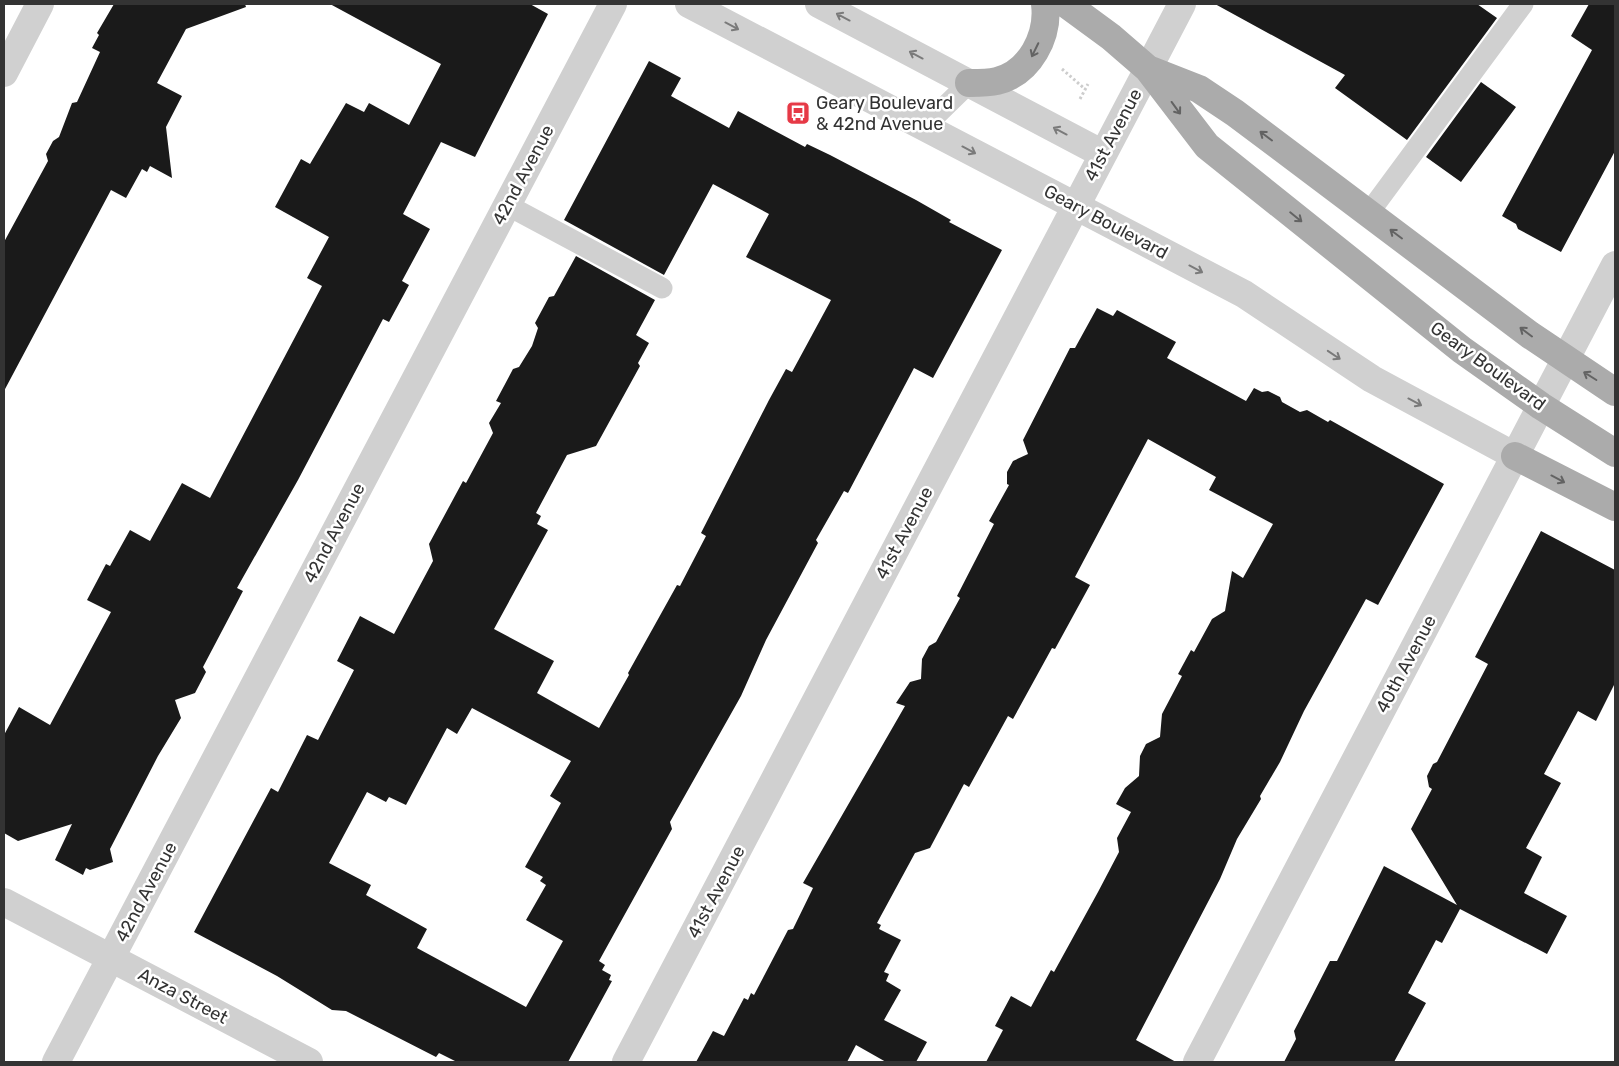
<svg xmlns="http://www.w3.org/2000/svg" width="1619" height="1066" font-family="Rubik,sans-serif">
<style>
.building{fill:#1a1a1a;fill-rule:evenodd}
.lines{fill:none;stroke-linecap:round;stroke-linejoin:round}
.path{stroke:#cdcdcd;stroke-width:3;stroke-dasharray:2.5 2.5;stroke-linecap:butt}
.service{stroke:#d0d0d0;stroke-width:21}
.minor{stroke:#d0d0d0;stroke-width:28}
.tertiary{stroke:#d0d0d0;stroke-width:28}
.primary{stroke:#ababab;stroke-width:28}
.oneway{stroke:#7a7a7a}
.oneway2{stroke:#636363}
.labels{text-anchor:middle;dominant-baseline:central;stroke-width:5;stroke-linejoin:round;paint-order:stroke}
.poi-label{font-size:18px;fill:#333;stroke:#fff;text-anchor:start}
.street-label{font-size:18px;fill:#333;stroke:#fff}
</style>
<rect width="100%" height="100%" fill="#fff"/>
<path class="building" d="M 114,4 L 245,4 L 246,7 L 186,29 L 157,83 L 182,96 L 166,127 L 172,178 L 150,166 L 147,172 L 142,169 L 126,198 L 111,190 L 4,391 L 4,242 L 48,161 L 46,154 L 53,141 L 59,137 L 72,103 L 77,102 L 100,52 L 92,48 L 99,35 L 97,33 Z
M 330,4 L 530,4 L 548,14 L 475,157 L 441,142 L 403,214 L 430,229 L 402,281 L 409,285 L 389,322 L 383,319 L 298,480 L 237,588 L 243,591 L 203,667 L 206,672 L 195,693 L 175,700 L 181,718 L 158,756 L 110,849 L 113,862 L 90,870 L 86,868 L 83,875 L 55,860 L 72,824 L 18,841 L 4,833 L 4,735 L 19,707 L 50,725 L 111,612 L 87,600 L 106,564 L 110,566 L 130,530 L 150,541 L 182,483 L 210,498 L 322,286 L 307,278 L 329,237 L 275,207 L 301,159 L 310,164 L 346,103 L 364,112 L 369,103 L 409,125 L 441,64 Z
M 1215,4 L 1477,4 L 1497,18 L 1407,140 L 1335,88 L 1345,75 Z
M 1589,4 L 1615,4 L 1615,151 L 1561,252 L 1518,229 L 1516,224 L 1502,216 L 1592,50 L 1571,36 Z
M 649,61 L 681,78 L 671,96 L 729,128 L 738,111 L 805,147 L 807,144 L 830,155 L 916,200 L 951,220 L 949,222 L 1002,250 L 933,378 L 914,368 L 848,493 L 844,491 L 816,540 L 818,543 L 766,640 L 741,696 L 670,822 L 672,829 L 599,961 L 605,965 L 602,970 L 611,975 L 609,980 L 612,981 L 568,1062 L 457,1062 L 439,1053 L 436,1057 L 346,1011 L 332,1010 L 277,976 L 194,932 L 271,788 L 278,792 L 307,735 L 318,740 L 354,670 L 337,661 L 360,616 L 394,634 L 433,561 L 429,544 L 463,481 L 466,483 L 493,433 L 489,423 L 501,403 L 496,401 L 513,369 L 519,367 L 532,346 L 538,328 L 535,323 L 549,297 L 554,296 L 576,256 L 655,300 L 636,335 L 649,343 L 638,363 L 640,366 L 596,446 L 567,455 L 536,513 L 541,516 L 537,524 L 548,530 L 494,629 L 554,661 L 537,693 L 599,728 L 629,675 L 628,673 L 677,585 L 680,586 L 706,536 L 701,533 L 769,400 L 786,369 L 792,372 L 831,300 L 746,257 L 769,214 L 713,184 L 664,275 L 564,220 ZM 472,708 L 571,761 L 550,796 L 561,803 L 525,867 L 543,877 L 540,881 L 546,885 L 526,920 L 563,941 L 526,1007 L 417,948 L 427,929 L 366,895 L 371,885 L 329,863 L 367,792 L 386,802 L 389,797 L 406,805 L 447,728 L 457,734 Z
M 1481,82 L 1516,107 L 1461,182 L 1426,157 Z
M 1097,308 L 1113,316 L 1117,310 L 1176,342 L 1167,358 L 1246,401 L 1254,388 L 1262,392 L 1268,391 L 1280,397 L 1282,402 L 1300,412 L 1307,410 L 1328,422 L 1330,420 L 1444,484 L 1378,605 L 1366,599 L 1304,711 L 1280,762 L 1260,796 L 1261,799 L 1237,839 L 1220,879 L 1136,1040 L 1176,1062 L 986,1062 L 1003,1030 L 995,1026 L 1011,996 L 1031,1007 L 1051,970 L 1054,972 L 1098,892 L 1119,852 L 1117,838 L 1131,812 L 1116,804 L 1125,788 L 1139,776 L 1140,756 L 1146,744 L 1160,737 L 1162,714 L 1182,676 L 1178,674 L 1191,650 L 1194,652 L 1212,619 L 1225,611 L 1232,571 L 1243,578 L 1273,524 L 1209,490 L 1216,477 L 1148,439 L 1075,577 L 1090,585 L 1055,649 L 1052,648 L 1013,719 L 1008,716 L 969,787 L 964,784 L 930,848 L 915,853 L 877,923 L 881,925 L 879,929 L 901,940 L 884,972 L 889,974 L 886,981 L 901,990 L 884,1020 L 927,1042 L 916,1062 L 886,1062 L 856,1045 L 847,1062 L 696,1062 L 713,1031 L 724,1036 L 744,998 L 748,1000 L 751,993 L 754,995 L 788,930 L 793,929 L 813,888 L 803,883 L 905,706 L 896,703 L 910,682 L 921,679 L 922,659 L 929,646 L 936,642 L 960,598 L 957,596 L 994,524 L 989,521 L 1009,485 L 1007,484 L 1007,472 L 1013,461 L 1028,454 L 1023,440 L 1070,348 L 1075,348 Z
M 1541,531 L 1615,570 L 1615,683 L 1596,721 L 1578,711 L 1544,774 L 1561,783 L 1526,848 L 1542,857 L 1524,893 L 1567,916 L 1547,954 L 1460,909 L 1442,943 L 1436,940 L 1408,993 L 1426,1003 L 1394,1062 L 1284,1062 L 1296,1039 L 1294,1031 L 1308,1004 L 1330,961 L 1337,961 L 1384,866 L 1457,905 L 1411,829 L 1432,789 L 1429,787 L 1427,776 L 1433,764 L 1437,762 L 1488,664 L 1475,657 Z"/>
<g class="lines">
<path class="path" d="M 1062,69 L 1085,89
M 1080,99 L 1088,84"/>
<path class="service" d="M 924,127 L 969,83
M 507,205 L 662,288
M 1368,214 L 1523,4"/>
<path class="minor" d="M 1148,69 L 1182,4
M 4,73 L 40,4
M 4,902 L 309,1062
M 56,1062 L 613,4
M 626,1062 L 1076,206
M 1197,1062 L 1615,265"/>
<path class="tertiary" d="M 689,4 L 1244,294 L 1372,379 L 1515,456
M 819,4 L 1103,154
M 1076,206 L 1148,69"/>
<path class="primary" d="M 1066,4 L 1111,37 L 1148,69 L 1207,146 L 1462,350 L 1541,406 L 1615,453
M 1148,69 L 1199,89 L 1235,113 L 1530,335 L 1615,392
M 969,83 C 978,83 989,83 997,81 C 1030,73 1049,36 1045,4
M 1515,456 L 1615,507"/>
</g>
<defs><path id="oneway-shaft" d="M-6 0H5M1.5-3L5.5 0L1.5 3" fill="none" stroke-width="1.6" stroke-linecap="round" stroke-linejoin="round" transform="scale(1.25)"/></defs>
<g class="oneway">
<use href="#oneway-shaft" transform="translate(843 17) rotate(-152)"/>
<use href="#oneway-shaft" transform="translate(732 26) rotate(28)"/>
<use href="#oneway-shaft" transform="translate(916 55) rotate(-152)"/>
<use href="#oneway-shaft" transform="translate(1060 131) rotate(-152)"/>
<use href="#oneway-shaft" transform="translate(969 150) rotate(28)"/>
<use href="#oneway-shaft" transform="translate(1196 269) rotate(28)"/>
<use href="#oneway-shaft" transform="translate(1334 355) rotate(34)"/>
<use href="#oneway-shaft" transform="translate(1415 402) rotate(28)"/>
</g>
<g class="oneway2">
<use href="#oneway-shaft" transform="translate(1035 50) rotate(116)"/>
<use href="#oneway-shaft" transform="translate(1176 108) rotate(54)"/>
<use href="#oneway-shaft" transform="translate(1266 136) rotate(-143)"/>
<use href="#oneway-shaft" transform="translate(1296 217) rotate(39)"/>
<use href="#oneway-shaft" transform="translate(1396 234) rotate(-143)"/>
<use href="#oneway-shaft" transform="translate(1526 332) rotate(-143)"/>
<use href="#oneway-shaft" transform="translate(1590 376) rotate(-148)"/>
<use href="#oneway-shaft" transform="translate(1558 479) rotate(28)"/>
</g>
<defs>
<g id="bus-square" transform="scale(1.25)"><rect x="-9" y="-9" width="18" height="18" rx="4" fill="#e63946" stroke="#fff"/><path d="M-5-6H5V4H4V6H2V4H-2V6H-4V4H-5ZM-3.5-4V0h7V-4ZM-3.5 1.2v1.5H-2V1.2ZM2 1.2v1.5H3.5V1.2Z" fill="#fff"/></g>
</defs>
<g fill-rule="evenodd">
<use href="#bus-square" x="798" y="113"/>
</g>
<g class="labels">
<g class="poi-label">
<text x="816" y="103">Geary Boulevard<tspan x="816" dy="21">&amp; 42nd Avenue</tspan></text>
</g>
<g class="street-label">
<text transform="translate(1113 135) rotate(-62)">41st Avenue</text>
<text transform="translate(523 175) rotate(-62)">42nd Avenue</text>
<text transform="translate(1106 222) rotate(28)">Geary Boulevard</text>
<text transform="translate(1488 366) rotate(36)">Geary Boulevard</text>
<text transform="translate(334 533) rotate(-62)">42nd Avenue</text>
<text transform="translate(904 533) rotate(-62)">41st Avenue</text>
<text transform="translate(1406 664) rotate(-62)">40th Avenue</text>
<text transform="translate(146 892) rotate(-62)">42nd Avenue</text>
<text transform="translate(716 892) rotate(-62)">41st Avenue</text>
<text transform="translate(183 996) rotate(28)">Anza Street</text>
</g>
</g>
<rect width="1619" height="1066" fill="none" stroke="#333333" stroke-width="10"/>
</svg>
